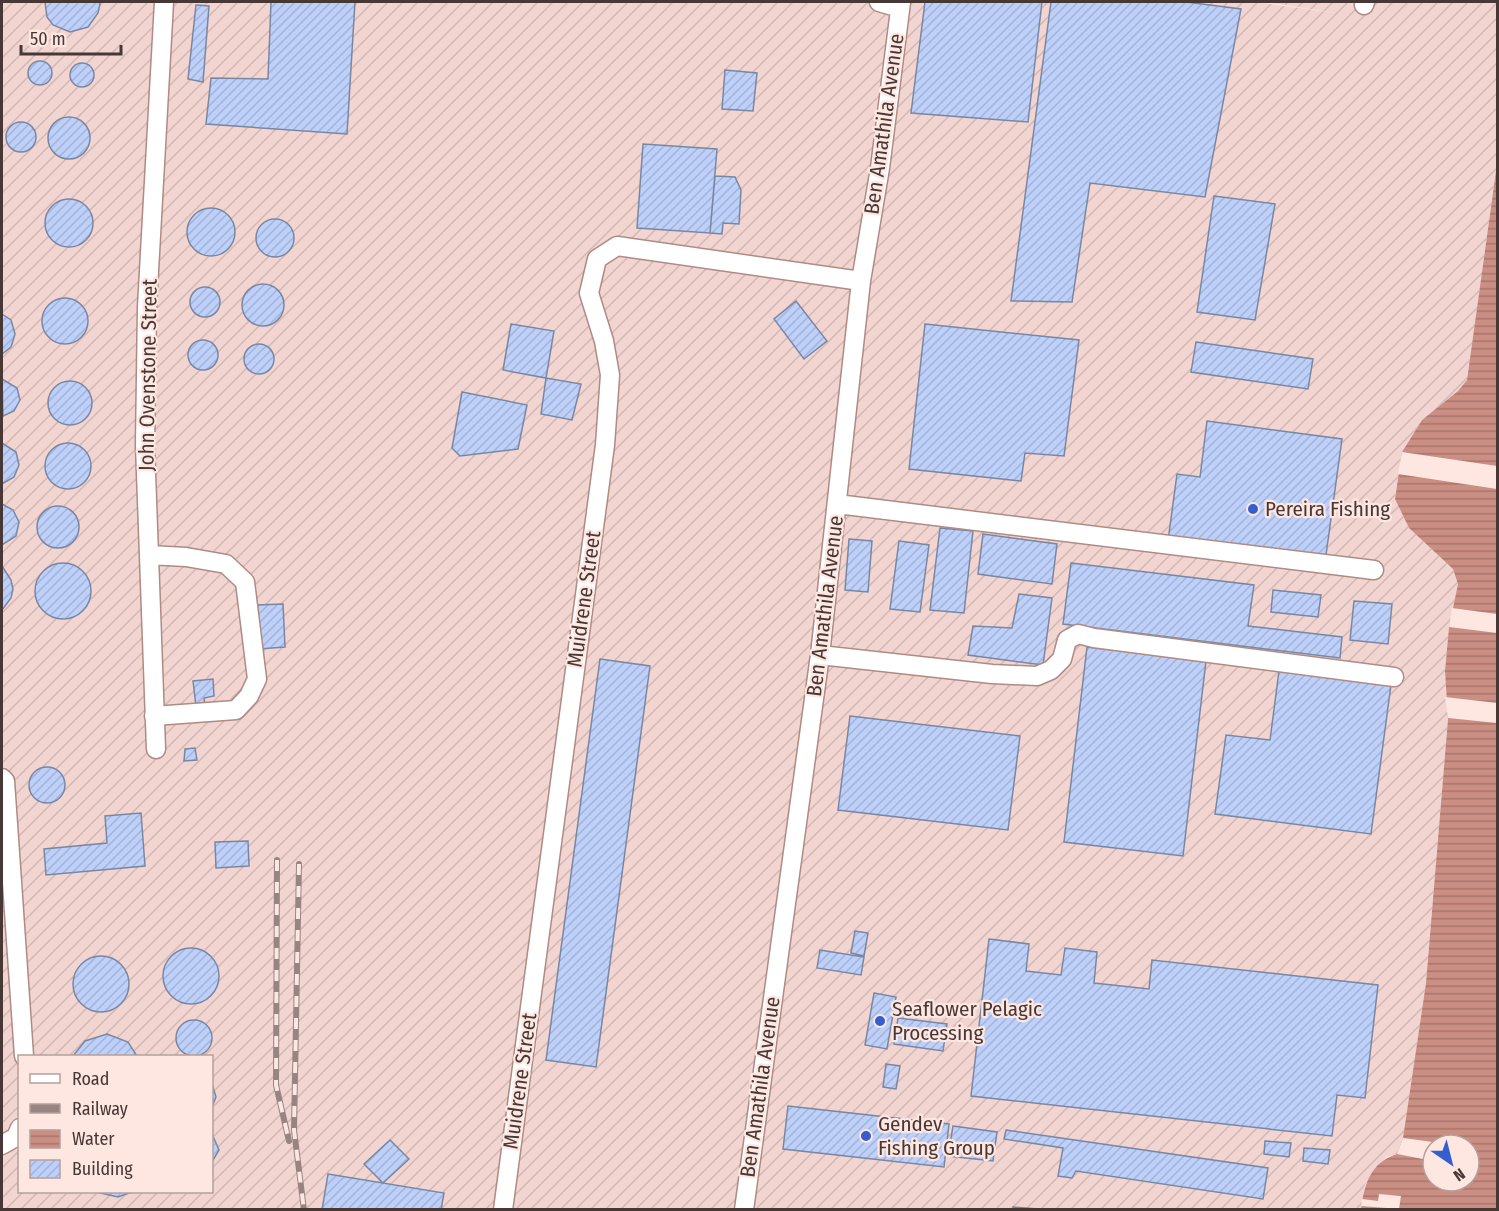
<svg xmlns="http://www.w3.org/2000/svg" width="1499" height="1211" viewBox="0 0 1499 1211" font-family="'Fira Sans Condensed',sans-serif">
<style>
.industrial{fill:url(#industrial-furrows);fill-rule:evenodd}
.water{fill:url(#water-rules);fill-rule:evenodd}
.pier{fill:#fee6e1}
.building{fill:url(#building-hatch);stroke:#7a87a3;stroke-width:1.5}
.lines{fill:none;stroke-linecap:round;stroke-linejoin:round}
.minor-casing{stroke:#af8b84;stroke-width:21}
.minor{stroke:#fff;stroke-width:18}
.rail-casing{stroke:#988581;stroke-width:6}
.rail{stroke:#fee6e1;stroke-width:4;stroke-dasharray:11;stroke-linecap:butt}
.poi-dot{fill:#375ecf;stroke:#fee6e1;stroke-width:2}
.labels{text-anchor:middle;stroke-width:4.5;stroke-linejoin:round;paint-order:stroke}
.street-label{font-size:21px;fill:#473835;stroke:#fee6e1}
.poi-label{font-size:21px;fill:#473835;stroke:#fee6e1;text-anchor:start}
</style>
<defs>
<pattern id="industrial-furrows" width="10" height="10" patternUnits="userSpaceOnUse" patternTransform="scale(1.5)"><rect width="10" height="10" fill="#f2d5d1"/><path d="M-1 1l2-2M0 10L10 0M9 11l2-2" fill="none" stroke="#d1b8b4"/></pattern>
<pattern id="water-rules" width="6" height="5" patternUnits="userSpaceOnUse" patternTransform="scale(1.5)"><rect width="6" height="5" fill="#cb8e83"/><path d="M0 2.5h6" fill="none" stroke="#a7756c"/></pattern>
<pattern id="building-hatch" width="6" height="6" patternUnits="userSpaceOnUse" patternTransform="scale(1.5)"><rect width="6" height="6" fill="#bdd0fa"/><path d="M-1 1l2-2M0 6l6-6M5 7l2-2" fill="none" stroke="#a4b3d7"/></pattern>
</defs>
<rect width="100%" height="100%" fill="#fee6e1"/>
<path class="industrial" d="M2 2H1256L1343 14 1265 2H1497V164L1467 380 1458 391 1422 420 1402 452 1395 499 1409 528 1453 569 1458 584 1449 627 1445 671 1448 718 1426 983 1403 1138 1397 1154 1386 1157 1365 1185 1361 1209 2 1210ZM20 1056H212V1192H20Z"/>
<path class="water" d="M1497 164V1209L1361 1210C1364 1184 1371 1162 1397 1154L1403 1138 1426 983 1448 719 1445 671 1449 627 1458 584 1453 569 1409 528 1395 499 1402 452 1422 420 1458 391 1467 380ZM1433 1145H1469V1181H1433Z"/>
<path class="pier" d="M1402 452 1497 466V489L1398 474Z
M1452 608 1497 614V633L1449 627Z
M1445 697 1497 703V723L1448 718Z
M1403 1138 1455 1145H1433V1161L1397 1154Z
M1379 1194 1401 1196 1399 1209 1361 1206 1362 1199 1378 1201Z"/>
<path class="building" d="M45 2H99L100 4 98 13 88 27 70 32 53 25 47 17Z
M271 2H355L347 134 206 124 211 78 268 79Z
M925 2H1042L1028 122 911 113Z
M1051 2H1186L1241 9 1205 197 1090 183 1072 302 1011 301Z
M196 5 209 6 203 82 188 79Z
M28 73a12 12 0 1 1 24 0a12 12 0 1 1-24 0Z
M70 75a12 12 0 1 1 24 0a12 12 0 1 1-24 0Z
M725 70 757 73 753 111 722 109Z
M48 138a21 21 0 1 1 42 0a21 21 0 1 1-42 0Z
M6 137a15 15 0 1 1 30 0a15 15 0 1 1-30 0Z
M643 144 717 149 710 233 637 228Z
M715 176 735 177 741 190 739 224 723 223 722 234 710 233Z
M1214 196 1275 204 1255 320 1197 312Z
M45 223a24 24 0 1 1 48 0a24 24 0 1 1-48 0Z
M187 232a24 24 0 1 1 48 0a24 24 0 1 1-48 0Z
M256 238a19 19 0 1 1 38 0a19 19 0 1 1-38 0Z
M242 305a21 21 0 1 1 42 0a21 21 0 1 1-42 0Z
M190 302a15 15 0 1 1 30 0a15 15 0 1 1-30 0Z
M42 321a23 23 0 1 1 46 0a23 23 0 1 1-46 0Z
M796 301 827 341 804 359 774 319Z
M2 314 11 320 15 334 11 347 2 354Z
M511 324 554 331 546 378 503 370Z
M925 324 1079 340 1064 456 1025 453 1021 481 909 469Z
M188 355a15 15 0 1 1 30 0a15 15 0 1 1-30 0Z
M1196 342 1313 359 1308 389 1191 372Z
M244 359a15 15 0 1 1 30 0a15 15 0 1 1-30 0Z
M546 378 581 384 572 420 541 414Z
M2 379 17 388 20 400 14 411 3 416Z
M48 403a22 22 0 1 1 44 0a22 22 0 1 1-44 0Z
M462 392 527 405 518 449 460 456 452 448Z
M1207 421 1342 439 1325 562 1168 541 1177 474 1200 477Z
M45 466a23 23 0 1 1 46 0a23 23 0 1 1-46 0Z
M2 443 16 452 19 465 14 477 2 484Z
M2 504 13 510 19 522 16 536 2 545Z
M37 527a21 21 0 1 1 42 0a21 21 0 1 1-42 0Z
M940 528 973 531 964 613 930 610Z
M983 534 1057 544 1052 584 978 574Z
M849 539 872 541 868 592 845 590Z
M899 541 929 545 920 612 890 609Z
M1071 563 1254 585 1248 626 1342 637 1340 658 1063 624Z
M35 591a28 28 0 1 1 56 0a28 28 0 1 1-56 0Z
M2 566 11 580 13 589 11 598 2 610Z
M1273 590 1321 595 1318 617 1271 612Z
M1019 594 1052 598 1043 665 968 655 973 626 1012 628Z
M1354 601 1392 604 1388 644 1350 640Z
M283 604 285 647 259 649 257 605Z
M1087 647 1206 661 1183 856 1064 842Z
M600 659 650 666 596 1067 546 1060Z
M1279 671 1391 685 1371 834 1215 814 1226 735 1270 740Z
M213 679 214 696 204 698 205 705 196 706 193 681Z
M850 716 1020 736 1008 830 838 810Z
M195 748 197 760 184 761 185 749Z
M29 785a18 18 0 1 1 36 0a18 18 0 1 1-36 0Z
M141 813 145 866 46 875 44 849 107 843 105 816Z
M248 841 249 866 216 868 215 842Z
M855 931 868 933 864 956 851 953Z
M989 939 1029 944 1026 971 1061 975 1065 948 1097 952 1094 983 1149 989 1152 960 1378 985 1365 1098 1337 1095 1332 1136 971 1096Z
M163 976a28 28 0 1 1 56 0a28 28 0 1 1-56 0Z
M820 950 864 957 861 975 817 968Z
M73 984a28 28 0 1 1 56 0a28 28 0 1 1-56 0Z
M874 993 896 997 887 1049 865 1045Z
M898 1018 947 1024 943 1051 894 1044Z
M176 1038a18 18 0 1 1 36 0a18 18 0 1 1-36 0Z
M107 1034 128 1042 137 1056H73L85 1041Z
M886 1064 900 1066 896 1089 883 1087Z
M212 1084 216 1097 212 1107Z
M788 1106 949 1124 944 1167 783 1149Z
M953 1126 997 1132 993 1161 948 1156Z
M1006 1130 1268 1168 1263 1199 1076 1171 1072 1178 1058 1176 1063 1148 1004 1139Z
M212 1134 219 1150 212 1162V1133Z
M390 1140 409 1159 383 1183 364 1164Z
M1265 1141 1291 1143 1289 1157 1264 1154Z
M1304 1148 1330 1150 1328 1164 1303 1161Z
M328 1174 444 1193 441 1210H322Z
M96 1192H95H132L118 1197Z
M1013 1207 1051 1210H1013Z"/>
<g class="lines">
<g class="minor-casing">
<path id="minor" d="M879 2 900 8
M1364 5 1365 2
M837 504 1374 570
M149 555 186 557 226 564 245 582 257 679 249 696 236 710 154 716
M820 655 992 674 1037 676 1051 670 1062 659 1067 640 1078 634 1094 638 1394 677
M156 749 145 445 147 307 164 2
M2 778 5 781 24 1056
M2 1145 16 1137 20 1128
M503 1210 605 445 610 375 604 341 589 293 597 259 617 246 861 281
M744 1210 820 655 861 281 880 168 901 2"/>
</g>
<use href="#minor" class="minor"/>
<g class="rail-casing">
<path id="rail" d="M277 860 276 1085 289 1141
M299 864 294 1130 304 1210"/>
</g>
<use href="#rail" class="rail"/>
</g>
<g class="poi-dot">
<circle cx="1253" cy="509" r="6"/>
<circle cx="880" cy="1021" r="6"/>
<circle cx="866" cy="1136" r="6"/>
</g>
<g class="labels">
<g class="street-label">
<text transform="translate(884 124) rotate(-82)" y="7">Ben Amathila Avenue</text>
<text transform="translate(148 375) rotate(-89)" y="7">John Ovenstone Street</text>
<text transform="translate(584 599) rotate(-82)" y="7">Muidrene Street</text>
<text transform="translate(825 606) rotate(-83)" y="7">Ben Amathila Avenue</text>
<text transform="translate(520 1081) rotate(-82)" y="7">Muidrene Street</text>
<text transform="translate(760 1087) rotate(-82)" y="7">Ben Amathila Avenue</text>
</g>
<g class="poi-label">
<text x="1265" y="516">Pereira Fishing</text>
<text x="892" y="1016">Seaflower Pelagic<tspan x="892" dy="24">Processing</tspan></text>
<text x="878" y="1131">Gendev<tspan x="878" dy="24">Fishing Group</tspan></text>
</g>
</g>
<rect width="1499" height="1211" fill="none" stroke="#473835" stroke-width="6"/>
<rect x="18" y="1055" width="195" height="138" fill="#fee6e1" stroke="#b5a09c" stroke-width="1.5"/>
<rect x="30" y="1074" width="30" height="9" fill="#ffffff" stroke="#b5a09c" stroke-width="1.5"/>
<text x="72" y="1085" font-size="18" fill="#473835">Road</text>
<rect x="30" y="1104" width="30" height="9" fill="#988581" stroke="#b5a09c" stroke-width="1.5"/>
<text x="72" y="1115" font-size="18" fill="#473835">Railway</text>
<rect x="30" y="1130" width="30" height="18" fill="url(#water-rules)" stroke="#b5a09c" stroke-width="1.5"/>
<text x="72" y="1145" font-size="18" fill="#473835">Water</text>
<rect x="30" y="1160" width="30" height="18" fill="url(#building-hatch)" stroke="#b5a09c" stroke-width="1.5"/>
<text x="72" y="1175" font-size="18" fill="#473835">Building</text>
<g transform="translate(1451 1163) rotate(145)"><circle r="28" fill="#fee6e1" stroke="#b5a09c" stroke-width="1.5"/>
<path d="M0-4.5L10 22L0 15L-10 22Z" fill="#375ecf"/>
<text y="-9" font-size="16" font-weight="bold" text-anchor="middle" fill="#473835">N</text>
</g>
<path d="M21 45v9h100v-9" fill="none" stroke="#473835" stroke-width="3"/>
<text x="30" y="45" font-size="18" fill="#473835" stroke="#fee6e1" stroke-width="4.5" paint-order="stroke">50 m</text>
</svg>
